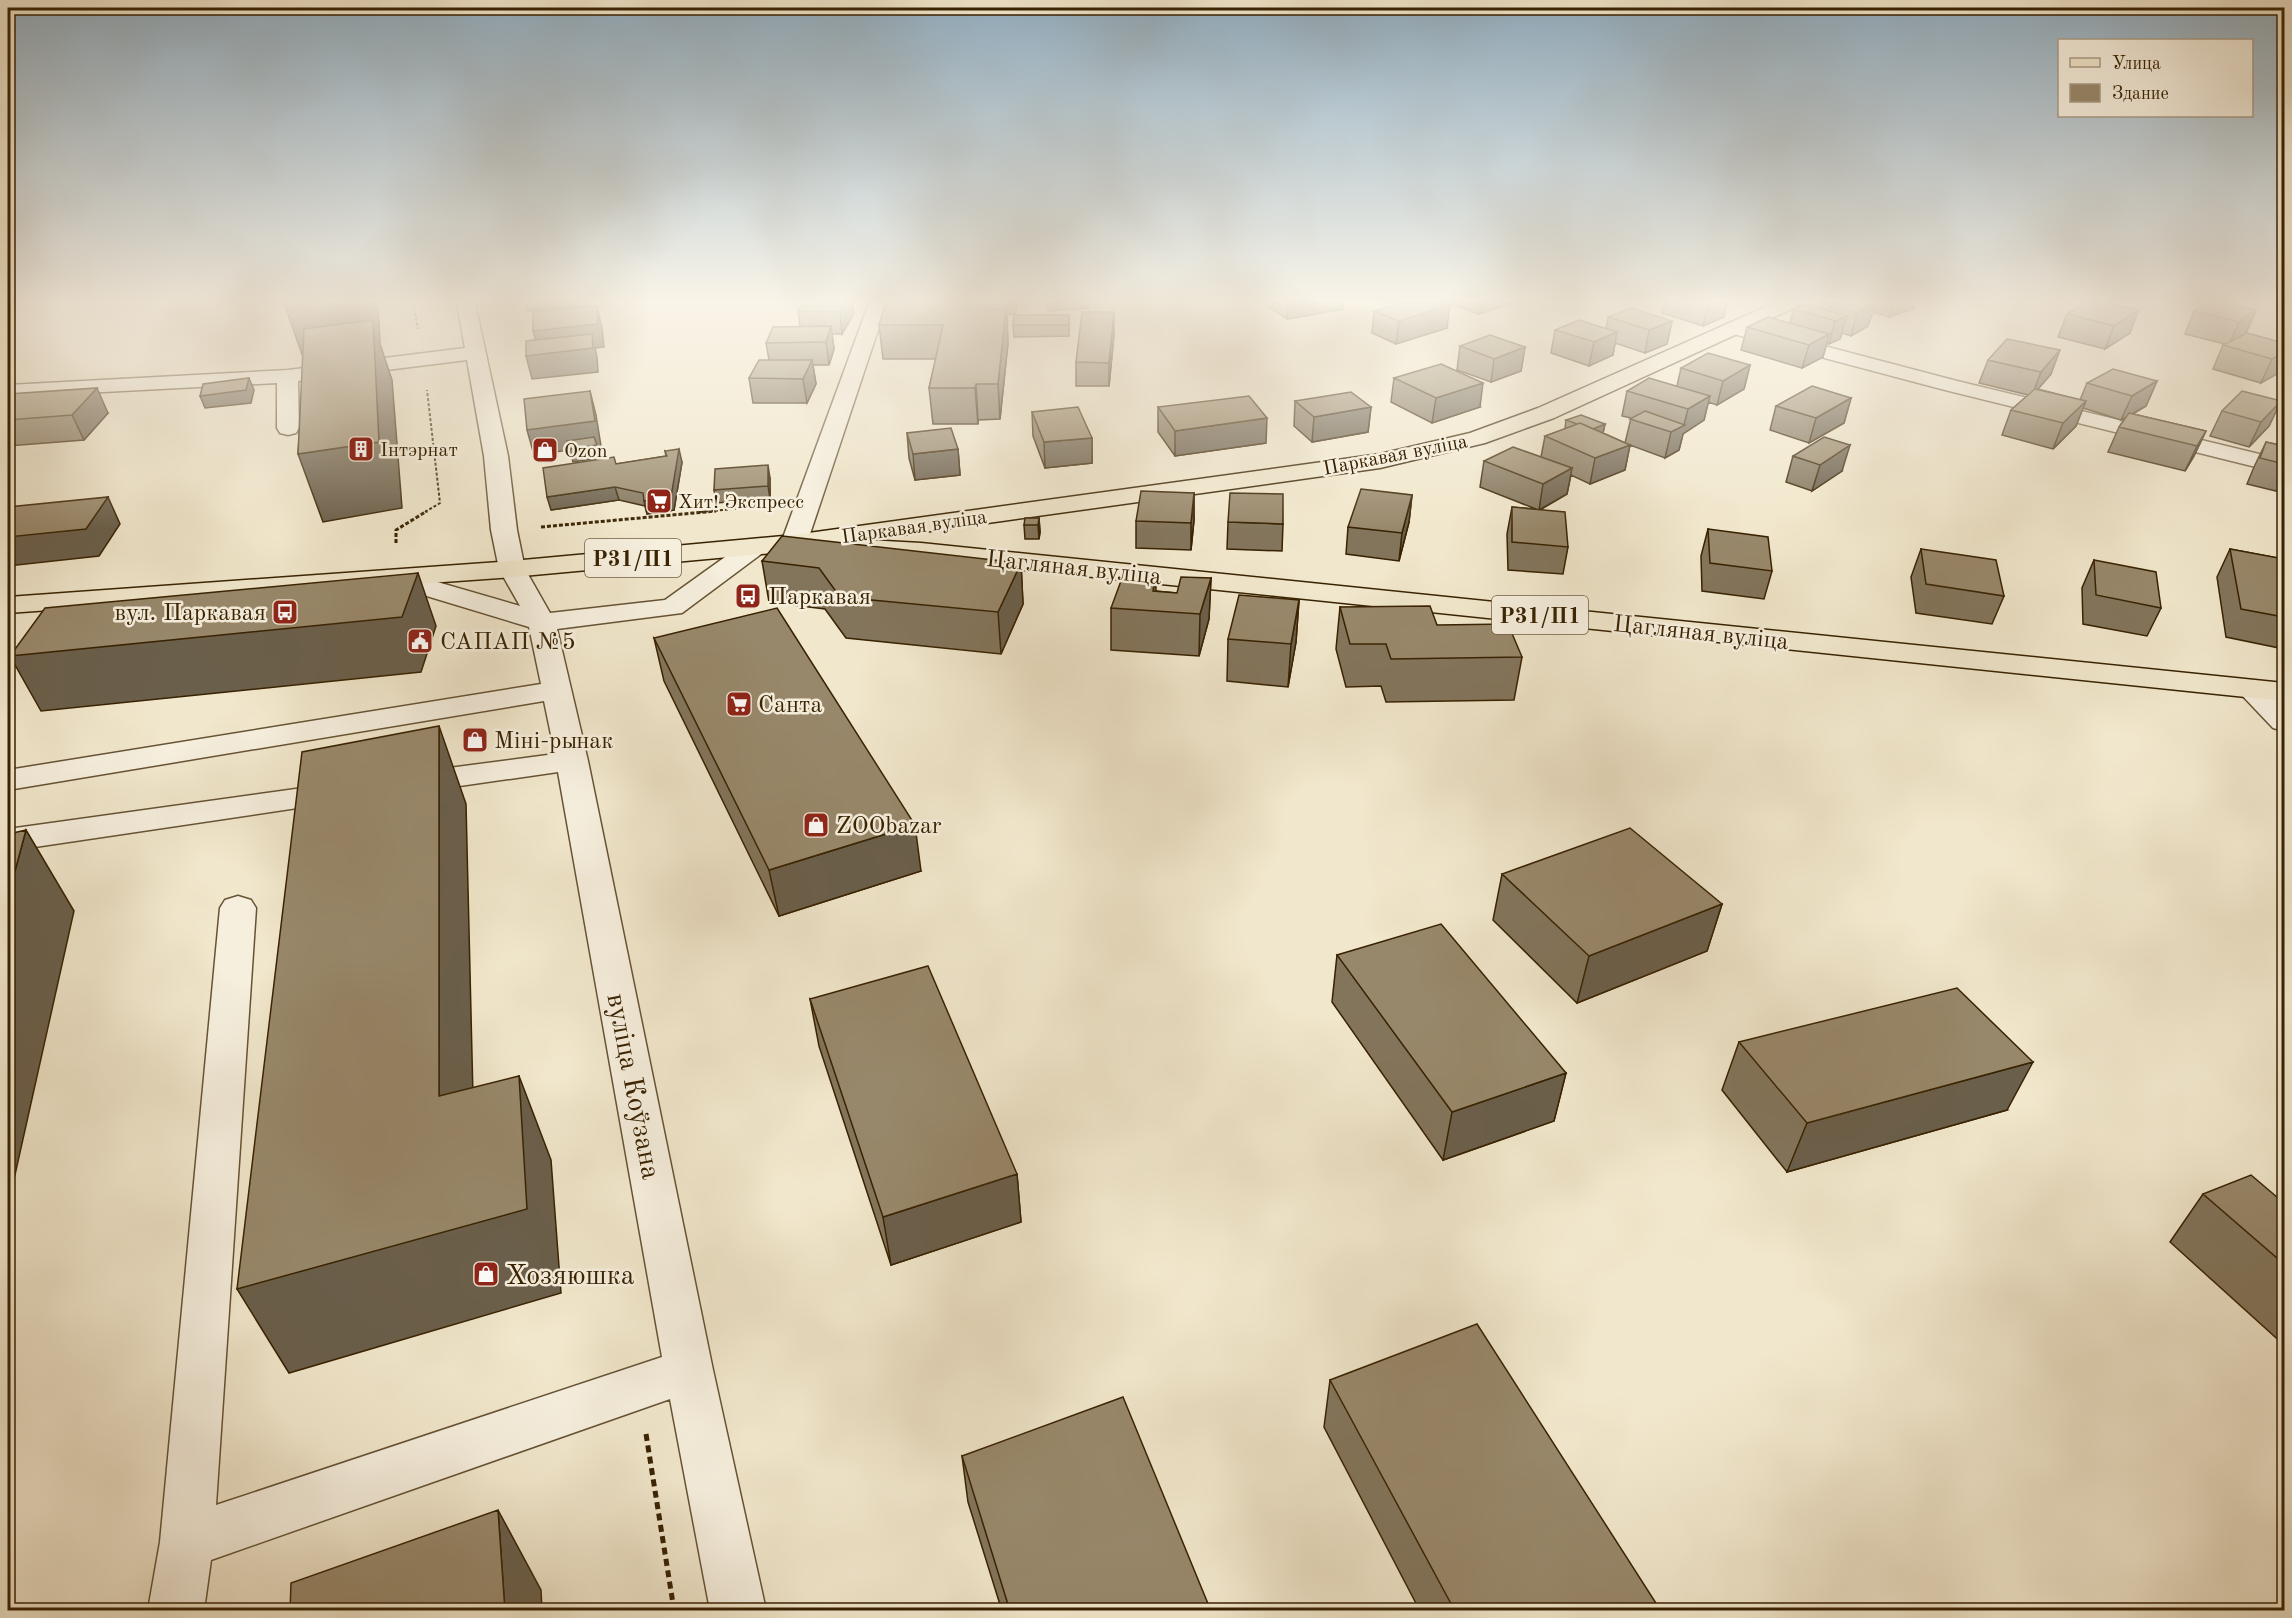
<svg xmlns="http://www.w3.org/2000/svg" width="2292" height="1618" viewBox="0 0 2292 1618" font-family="'Old Standard TT',serif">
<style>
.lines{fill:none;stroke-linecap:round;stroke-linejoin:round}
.minor-casing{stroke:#665334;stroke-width:3}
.major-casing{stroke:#382201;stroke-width:3}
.path-far2{stroke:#382201;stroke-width:2;stroke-dasharray:3 2;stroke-linecap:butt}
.path-far1{stroke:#382201;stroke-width:3;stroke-dasharray:4 2;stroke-linecap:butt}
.path{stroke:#382201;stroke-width:5;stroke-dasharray:7 4.5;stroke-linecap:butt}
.minor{fill:#f6efde;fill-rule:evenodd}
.major{fill:#f1e7cc;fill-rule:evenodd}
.wall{fill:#83755c;stroke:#382201;stroke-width:1.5}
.shaded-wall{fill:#6a5f4b;stroke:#382201;stroke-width:1.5}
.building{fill:#98886b;stroke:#382201;stroke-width:1.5}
.labels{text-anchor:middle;stroke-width:5;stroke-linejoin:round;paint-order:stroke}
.far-poi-label{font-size:20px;fill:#382201;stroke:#f6efde;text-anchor:start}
.far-street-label{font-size:20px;fill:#382201;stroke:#f6efde}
.shield{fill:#f6efde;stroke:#716043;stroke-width:1.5}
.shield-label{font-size:22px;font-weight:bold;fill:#382201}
.street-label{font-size:24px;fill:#382201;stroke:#f6efde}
.poi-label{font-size:24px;fill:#382201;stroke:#f6efde;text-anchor:start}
.near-street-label{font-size:28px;fill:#382201;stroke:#f6efde}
.near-poi-label{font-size:28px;fill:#382201;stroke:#f6efde;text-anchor:start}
</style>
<rect width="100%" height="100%" fill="#f1e7cc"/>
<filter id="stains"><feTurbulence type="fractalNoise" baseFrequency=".00333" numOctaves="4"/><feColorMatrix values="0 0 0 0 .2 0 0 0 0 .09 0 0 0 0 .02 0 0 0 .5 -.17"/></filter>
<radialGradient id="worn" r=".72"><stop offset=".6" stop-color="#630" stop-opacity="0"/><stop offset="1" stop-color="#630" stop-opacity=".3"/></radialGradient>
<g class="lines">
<g class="minor-casing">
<path id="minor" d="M457 303H475L508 456 517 530 525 569 550 613 665 600 746 542 755 539 764 542 768 547 764 552 682 613 557 629 588 761 713 1370 766 1610H710L670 1399 211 1560 204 1610H148L160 1542 220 908 225 900 238 896 251 900 256 908 216 1505 662 1357 558 772 411 793 400 790 395 783 400 776 411 773 555 754 544 701 8 790V770L541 684 529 627 387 584 383 578 387 572 396 570 520 606 499 569 491 530 484 456 467 360 298 381 299 428 296 433 288 435 280 433 277 428V383L8 397V385L288 370 465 348Z
M869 303H887L807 543 803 548 794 551 785 548 781 543Z
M1385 303H1404L1402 307H1387Z
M1733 322 1957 381 2284 460V474L1945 390 1726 332 1723 328 1726 324Z
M2251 680 2261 683 2284 705V731L2273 728 2236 689 2241 683Z
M339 783 351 786 355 793 351 800 8 851V829Z"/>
</g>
<g class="major-casing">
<path id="major" d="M1774 303H1798L1796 307 1554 418 1485 443 1380 468 867 540 921 543 2284 683V701L921 559 856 553 852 548 856 543 862 541 794 551 512 577 8 613V597L512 561 794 535 1380 454 1470 433 1538 408Z"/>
</g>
<path class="path-far2" d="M413 303 418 329
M425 512 440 503 427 390
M700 512 767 506"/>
<path class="path-far1" d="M541 527 716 511
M396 543V530L427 511"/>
<path class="path" d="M646 1434 674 1610"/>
<use href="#minor" class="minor"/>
<use href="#major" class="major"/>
</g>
<path class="wall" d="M803 303 854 313 842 334H832L834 349 829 365H813L816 384 807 403H753L749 378 769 360 766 343 800 326 798 311Z
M886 303H1016V314H1007L1008 343 1000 419 978 420V424H933L929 388 936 359H883L879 325Z
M1046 303H1089V308L1048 311Z
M1269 303H1343V309L1287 319 1269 307Z
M1451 303H1512L1479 314 1451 304Z
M1664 303H1727L1724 317 1703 326 1662 313Z
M1815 303H1915L1913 309 1889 317 1873 312 1868 326 1851 336 1842 333 1840 339 1829 344 1827 343 1823 357 1802 368 1741 350 1747 327 1790 323 1794 309 1814 306Z
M2086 303 2130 333 2105 349 2058 337 2067 314Z
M2273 303H2284V305Z
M2256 310 2246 333 2241 336 2284 343 2261 383 2213 369 2223 345 2225 344 2185 334 2194 311Z
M1374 311 1447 328 1396 344 1372 333Z
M1069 315V336L1014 337 1013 325Z
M1608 317 1672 321 1667 344 1645 353 1615 343 1613 355 1589 366 1551 353 1555 330 1606 329Z
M1114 335 1109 386H1076V362Z
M1460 346 1525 347 1521 371 1491 382 1457 370Z
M1988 360 2051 374 2038 389 2080 400 2087 383 2157 381 2146 406 2133 414 2206 431 2194 456 2185 471 2108 452 2119 427 2125 418 2121 420 2083 408 2076 426 2053 449 2002 435 2011 410 2028 395 1979 383Z
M1750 365 1744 389 1717 405 1708 402 1704 420 1683 434 1679 450 1665 458 1630 445 1625 470 1590 484 1571 475 1567 494 1540 510 1568 547 1563 574 1508 570 1507 534 1512 507 1536 509 1480 487 1484 461 1541 457 1545 436 1565 429 1566 420 1605 424 1603 433 1625 443 1631 418 1622 416 1627 391 1677 386 1681 368Z
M1394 378 1480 407 1432 423 1391 402Z
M8 394 108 413 84 440 8 446Z
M1851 398 1844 423 1809 443 1770 430 1776 406Z
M1295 401 1371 407 1368 432 1312 442 1294 426Z
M2281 401 2269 426 2249 447 2210 436 2222 411Z
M1158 407 1266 443 1175 456 1158 432Z
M1032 412 1092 438V463L1045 468 1033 436Z
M907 433 958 449 960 475 915 480 909 458Z
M2266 442 2284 446V493L2247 484 2254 467Z
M665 451 682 462 674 510 647 514 645 506 619 500 551 510 616 464 666 456Z
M1793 456 1842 471 1812 491 1786 482Z
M770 478V499L716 503 714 490Z
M1194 493V520L1191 550 1136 548V521Z
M1412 495 1409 522 1399 561 1346 554 1348 527Z
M1039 518 1040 532 1039 539H1025L1024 525Z
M1228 522 1283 524 1282 551 1227 549Z
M1708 529 1772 571 1764 599 1702 591 1701 556Z
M1921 549 2004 596 1992 624 1916 613 1911 577Z
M2230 549 2284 559V649L2226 637 2217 577Z
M2094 560 2161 608 2147 636 2083 624 2082 588Z
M762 561 1021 563 1023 604 1001 654 846 638 825 609 769 602Z
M1211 578 1209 619 1199 656 1111 650V608L1156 591 1177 593Z
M1299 600 1296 642 1288 687 1227 681 1228 639Z
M1340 607 1437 625 1522 657 1514 700 1386 702 1381 686 1346 687 1336 649Z
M654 638 921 871 779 916 664 681Z
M1502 874 1722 904 1707 951 1577 1003 1493 920Z
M1337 955 1566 1073 1554 1121 1443 1160 1332 1002Z
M810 999 1017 1174 1021 1222 891 1265 819 1046Z
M1739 1042 2007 1110 1787 1172 1722 1090Z
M2203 1194 2284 1203V1345L2170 1242Z
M1330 1380 1661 1611H1420L1324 1427Z
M962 1456 1211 1611H1002L968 1502Z"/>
<path class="shaded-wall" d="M284 303H378L380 344 392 380 402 508 323 522 298 454 304 360Z
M526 303H589L588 306 528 311Z
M844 303H852L854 313 842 334 840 312Z
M1288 303H1343V309L1287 319Z
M1481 303H1512L1479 314Z
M1711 303H1727L1724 317 1703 326 1708 304Z
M1893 303H1915L1913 309 1889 317Z
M1875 304 1868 326 1851 336 1857 313Z
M1450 305 1447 328 1396 344 1399 321Z
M597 306 602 328 604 347 595 348 597 357 598 372 532 379 526 356 539 354 533 331Z
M1006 309 1008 343 1000 419 998 384Z
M2139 310 2130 333 2105 349 2114 326Z
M2256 310 2246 333 2229 345 2239 322Z
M1114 312V335L1109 386V363Z
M1847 316 1840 339 1829 344 1835 321Z
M1672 321 1667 344 1645 353 1649 330Z
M831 326 834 349 829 365 826 342Z
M1617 332 1613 355 1589 366 1594 342Z
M1829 334 1823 357 1802 368 1809 345Z
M1525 347 1521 371 1491 382 1494 359Z
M2060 350 2051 374 2032 396 2041 372Z
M2284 352V370L2261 383 2272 359Z
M812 360 816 384 807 403 803 379Z
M1750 365 1744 389 1717 405 1723 381Z
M249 378 254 390 251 403 205 408 200 396Z
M2157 381 2146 406 2121 420 2132 396Z
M1483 383 1480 407 1432 423 1436 398Z
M976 384 978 420V424L975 388Z
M97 388 108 413 84 440 72 415Z
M590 391 596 415 601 446 597 447 600 458 573 462 567 441 570 450 534 455 527 430Z
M1710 396 1704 420 1683 434 1679 450 1665 458 1671 432 1684 425 1688 409Z
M1851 398 1844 423 1809 443 1816 418Z
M2086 401 2076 426 2053 449 2063 423Z
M2281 401 2269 426 2249 447 2261 422Z
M1371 407 1368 432 1312 442 1314 417Z
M1267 418 1266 443 1175 456V431Z
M1605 424 1602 437 1590 429Z
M2206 431 2194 456 2185 471 2197 446Z
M1092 438V463L1045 468 1044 442Z
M1630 445 1625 470 1590 484 1595 458Z
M1850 445 1842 471 1812 491 1820 465Z
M679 449 682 462 674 510 647 514 644 501Z
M958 449 960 475 915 480 913 454Z
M768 465 770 478V499L768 486Z
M1572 468 1567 494 1539 510 1543 484Z
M615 487 619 500 551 510 547 497Z
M1194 493V520L1191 550V523Z
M1412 495 1409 522 1399 561 1402 533Z
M108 497 120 524 99 556 8 566V537Z
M1039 518 1040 532 1039 539 1038 525Z
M1021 563 1023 604 1001 654 998 612Z
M1156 572V611L1153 591Z
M418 573 436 626 421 672 41 711 10 656Z
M1211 578 1209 619 1199 656 1200 614Z
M1299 600 1296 642 1288 687 1291 644Z
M439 726 466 804 475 1181 439 1096Z
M915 825 921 871 779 916 769 870Z
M26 830 74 911 8 1206V897Z
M1722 904 1707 951 1577 1003 1589 956Z
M2033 1062 2007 1110 1787 1172 1807 1123Z
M1566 1073 1554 1121 1443 1160 1452 1112Z
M519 1076 551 1160 561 1293 289 1373 237 1289Z
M1017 1174 1021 1222 891 1265 883 1217Z
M498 1510 541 1590 542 1611H505Z"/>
<path class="building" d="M803 303H844L840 312 798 311Z
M886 303H986L985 310 1006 309 998 384H976L975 388H929L943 325H879Z
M1402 303H1443L1450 305 1399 321 1374 311Z
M1819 303H1871L1875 304 1857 313Z
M2086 303H2109L2139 310 2114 326 2067 314Z
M2207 303H2224L2256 310 2239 322 2194 311Z
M1806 304 1847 316 1835 321 1794 309Z
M597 306 598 324 533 331V312Z
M1631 308 1672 321 1649 330 1608 317Z
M1082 312H1114L1109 363 1076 362Z
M1014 315H1069V325H1013Z
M1768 317 1829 334 1809 345 1747 327Z
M373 320 379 442 298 454 304 329Z
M1579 320 1617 332 1594 342 1555 330Z
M831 326 826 342 766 343 773 327Z
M2247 333 2284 343V352L2272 359 2223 345Z
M592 334 593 348 526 356V341Z
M1490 335 1525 347 1494 359 1460 346Z
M2007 339 2060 350 2041 372 1988 360Z
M1708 353 1750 365 1723 381 1681 368Z
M759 360H812L803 379 749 378Z
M1441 364 1483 383 1436 398 1394 378Z
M2113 369 2157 381 2132 396 2087 383Z
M249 378 246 390 200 396 203 384Z
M1649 378 1710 396 1688 409 1627 391Z
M1812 386 1851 398 1816 418 1776 406Z
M97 388 72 415 8 420V394Z
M2035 389 2086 401 2063 423 2011 410Z
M590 391 595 421 527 430 524 399Z
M2242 391 2281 401 2261 422 2222 411Z
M1351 392 1371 407 1314 417 1295 401Z
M1249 396 1267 418 1175 431 1158 407Z
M1078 407 1092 438 1044 442 1032 412Z
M1645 411 1685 425 1671 432 1630 419Z
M2129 413 2206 431 2197 446 2119 427Z
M1581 415 1605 424 1593 429 1580 423 1577 424 1566 420Z
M1580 423 1630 445 1595 458 1545 436Z
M951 428 958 449 913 454 907 433Z
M594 437 597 445 570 449 567 441Z
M1824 437 1850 445 1820 465 1793 456Z
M2266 442 2284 446V464L2260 458Z
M1513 447 1572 468 1543 484 1484 461Z
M679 449 671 497 644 501 643 493 615 487 547 497 543 468 614 457 616 464 667 456 665 451Z
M768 465V486L714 490 715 469Z
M1361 489 1412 495 1402 533 1348 527Z
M1141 491 1194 493 1191 523 1136 521Z
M1230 493 1283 494V524L1228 522Z
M108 497 86 529 8 537V507Z
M1512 507 1565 512 1568 547 1512 542Z
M1025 518H1039L1038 525H1024Z
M1708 529 1768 537 1772 571 1710 563Z
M782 536 1021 563 998 612 840 597 819 568 762 561Z
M1921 549 1996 560 2004 596 1926 584Z
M2230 549 2284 559V617L2241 609Z
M2094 560 2156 572 2161 608 2096 595Z
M1125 570 1156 572 1153 591 1177 593 1181 577 1211 578 1200 614 1111 608Z
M418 573 402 617 10 656 45 608Z
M1239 595 1299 600 1291 644 1228 639Z
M1430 606 1437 625 1508 624 1522 657 1391 659 1386 644H1350L1340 607Z
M777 608 915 825 769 870 654 638Z
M439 726V1096L519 1076 527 1209 237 1289 302 752Z
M1630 828 1722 904 1589 956 1502 874Z
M26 830 8 897V834Z
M1441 924 1566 1073 1452 1112 1337 955Z
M928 966 1017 1174 883 1217 810 999Z
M1957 988 2033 1062 1807 1123 1739 1042Z
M2251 1175 2284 1203V1264L2203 1194Z
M1477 1324 1661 1611H1455L1330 1380Z
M1123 1397 1211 1611H1010L962 1456Z
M498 1510 505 1611H290L291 1583Z"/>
<linearGradient id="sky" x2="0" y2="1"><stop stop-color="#92aec1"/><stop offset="0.57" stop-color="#f9f4e8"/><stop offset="1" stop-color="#f9f4e8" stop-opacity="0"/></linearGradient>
<rect width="2292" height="529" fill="url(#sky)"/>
<defs>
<g id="building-square" transform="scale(1.35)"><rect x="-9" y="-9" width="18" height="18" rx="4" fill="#8f2418" stroke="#f6efde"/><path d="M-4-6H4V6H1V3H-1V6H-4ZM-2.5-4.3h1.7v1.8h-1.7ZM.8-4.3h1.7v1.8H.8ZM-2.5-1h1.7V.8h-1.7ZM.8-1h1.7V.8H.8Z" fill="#fff"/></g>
<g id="shop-square" transform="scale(1.35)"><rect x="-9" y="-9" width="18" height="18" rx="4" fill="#8f2418" stroke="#f6efde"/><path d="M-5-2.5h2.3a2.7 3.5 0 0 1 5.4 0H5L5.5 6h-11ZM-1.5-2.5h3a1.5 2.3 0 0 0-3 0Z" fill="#fff"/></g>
<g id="supermarket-square" transform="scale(1.35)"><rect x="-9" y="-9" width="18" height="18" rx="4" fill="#8f2418" stroke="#f6efde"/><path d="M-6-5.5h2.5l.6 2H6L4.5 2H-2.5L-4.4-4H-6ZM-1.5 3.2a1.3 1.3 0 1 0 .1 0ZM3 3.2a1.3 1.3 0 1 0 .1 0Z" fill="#fff"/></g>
<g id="bus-square" transform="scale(1.35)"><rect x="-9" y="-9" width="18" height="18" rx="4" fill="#8f2418" stroke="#f6efde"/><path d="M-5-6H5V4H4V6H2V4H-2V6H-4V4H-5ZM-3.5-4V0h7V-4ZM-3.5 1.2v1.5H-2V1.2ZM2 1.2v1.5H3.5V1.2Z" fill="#fff"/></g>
<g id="civic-square" transform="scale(1.35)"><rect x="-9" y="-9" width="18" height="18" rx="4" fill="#8f2418" stroke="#f6efde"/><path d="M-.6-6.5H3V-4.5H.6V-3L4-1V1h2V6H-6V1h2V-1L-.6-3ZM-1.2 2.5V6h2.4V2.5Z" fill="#fff"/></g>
</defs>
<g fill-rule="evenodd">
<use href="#building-square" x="361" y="449"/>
<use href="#shop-square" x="545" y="450"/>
<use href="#supermarket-square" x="659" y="501"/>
<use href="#bus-square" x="748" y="596"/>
<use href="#bus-square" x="285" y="612"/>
<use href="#civic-square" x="420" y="641"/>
<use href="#supermarket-square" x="739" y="704"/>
<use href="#shop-square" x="475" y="740"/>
<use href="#shop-square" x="816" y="825"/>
<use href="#shop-square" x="486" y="1274"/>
</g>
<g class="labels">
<g class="far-poi-label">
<text x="380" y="456">Інтэрнат</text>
<text x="564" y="457">Ozon</text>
<text x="678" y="508">Хит! Экспресс</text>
</g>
<g class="far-street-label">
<text transform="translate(1395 454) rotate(-11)" y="7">Паркавая вуліца</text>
<text transform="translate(914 526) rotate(-8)" y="7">Паркавая вуліца</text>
</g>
<g class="shield">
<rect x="585" y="539" width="96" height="38" rx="4.5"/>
<rect x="1492" y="596" width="96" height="38" rx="4.5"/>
</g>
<g class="shield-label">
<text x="633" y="566">Р31/П1</text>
<text x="1540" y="623">Р31/П1</text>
</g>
<g class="street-label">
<text transform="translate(1074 567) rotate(6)" y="8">Цагляная вуліца</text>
<text transform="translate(1701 632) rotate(6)" y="8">Цагляная вуліца</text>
</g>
<g class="poi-label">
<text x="768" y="604">Паркавая</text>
<text x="266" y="620" text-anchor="end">вул. Паркавая</text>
<text x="440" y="649">САПАП №5</text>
<text x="758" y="712">Санта</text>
<text x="494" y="748">Міні-рынак</text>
<text x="836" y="833">ZOObazar</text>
</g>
<g class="near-street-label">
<text transform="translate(635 1086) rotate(79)" y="10">вуліца Коўзана</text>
</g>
<g class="near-poi-label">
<text x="506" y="1284">Хозяюшка</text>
</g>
</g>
<rect width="2292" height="1618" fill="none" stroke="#f1e7cc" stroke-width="30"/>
<rect x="9" y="9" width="2274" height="1600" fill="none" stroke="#382201" stroke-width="3"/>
<rect x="15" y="15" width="2262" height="1588" fill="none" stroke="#382201" stroke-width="1.5"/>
<rect x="2058" y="39" width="195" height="78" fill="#f6efde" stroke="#aa9d86" stroke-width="1.5"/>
<rect x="2070" y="58" width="30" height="9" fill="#f1e7cc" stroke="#aa9d86" stroke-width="1.5"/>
<text x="2112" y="69" font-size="18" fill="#382201">Улица</text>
<rect x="2070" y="84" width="30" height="18" fill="#98886b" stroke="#aa9d86" stroke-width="1.5"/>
<text x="2112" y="99" font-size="18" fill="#382201">Здание</text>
<rect width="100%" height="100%" filter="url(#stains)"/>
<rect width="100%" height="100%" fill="url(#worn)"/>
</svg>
